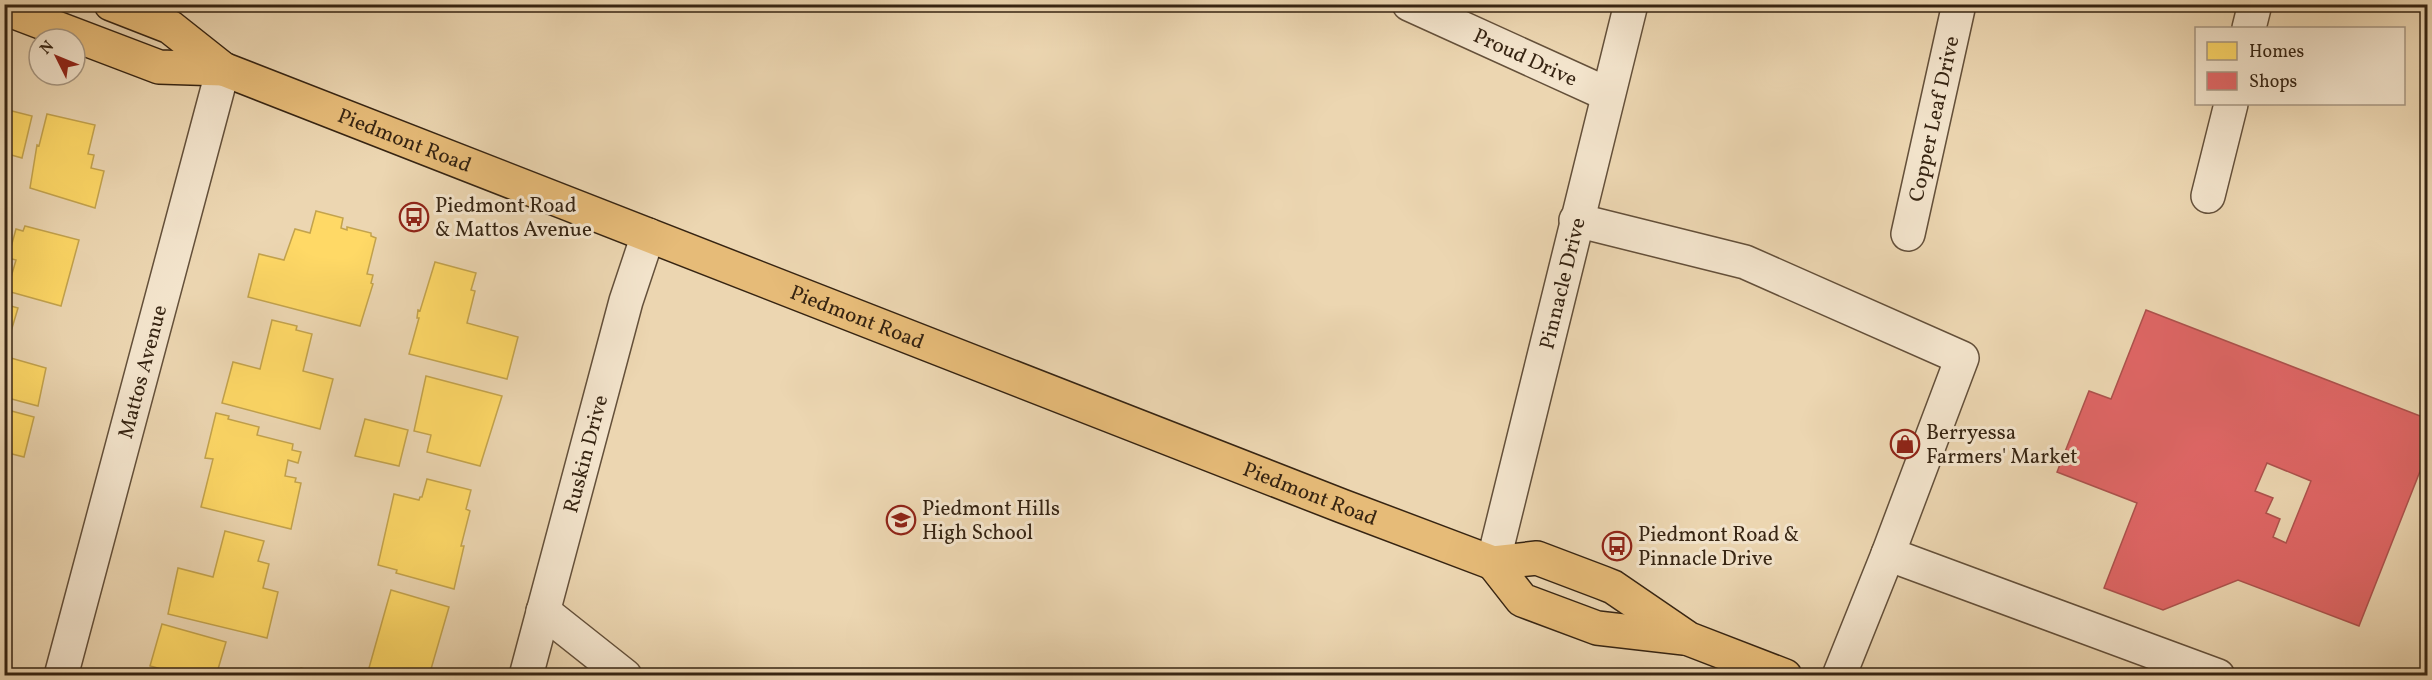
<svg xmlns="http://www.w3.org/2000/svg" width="2432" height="680" viewBox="0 0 2432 680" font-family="Vollkorn,serif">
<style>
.homes{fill:#ffd966;stroke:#c3a34d;stroke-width:1.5}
.shops{fill:#e06666;stroke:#ad524d;stroke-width:1.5;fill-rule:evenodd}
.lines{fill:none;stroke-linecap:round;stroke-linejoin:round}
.minor-casing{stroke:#64503a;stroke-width:36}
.major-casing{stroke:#362412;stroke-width:36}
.minor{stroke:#f3e4cc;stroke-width:33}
.major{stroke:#e6bb78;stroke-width:33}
.labels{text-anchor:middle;stroke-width:6;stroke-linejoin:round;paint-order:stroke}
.street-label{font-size:21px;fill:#362412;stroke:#f3e4cc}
.poi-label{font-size:21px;fill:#362412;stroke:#f3e4cc;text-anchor:start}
</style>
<rect width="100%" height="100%" fill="#ecd6b1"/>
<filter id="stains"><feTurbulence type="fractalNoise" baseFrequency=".00333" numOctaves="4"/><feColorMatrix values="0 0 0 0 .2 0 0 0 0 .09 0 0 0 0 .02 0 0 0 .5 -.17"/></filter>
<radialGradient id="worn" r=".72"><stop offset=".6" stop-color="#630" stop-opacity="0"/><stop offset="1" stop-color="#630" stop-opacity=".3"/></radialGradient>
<path class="homes" d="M4 109 32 116 22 158 4 153Z
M47 114 95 125 88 154 94 155 91 168 104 171 95 208 30 188 37 145 39 146Z
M316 211 343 218 341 228 347 230V227L371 233V236L376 238 367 274 373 275 371 283 373 284 360 326 248 297 259 254 284 260 295 229 310 233Z
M25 226 79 240 61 306 7 291 16 260 8 258 16 229 23 231Z
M435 262 476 273 471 290 475 291 467 323 518 337 507 379 409 354 419 318H417L418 310 420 311Z
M4 304 18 308 4 355Z
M272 320 297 326 296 330 312 334 303 371 333 379 320 429 222 403 233 362 260 369Z
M4 356 46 368 38 406 4 397Z
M426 376 502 396 480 466 427 452 431 435 414 431Z
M4 409 34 417 24 457 4 452Z
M216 413 229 416 228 419 259 427 257 435 293 444 292 450 301 452 298 463 288 460 285 476 296 478 295 482 301 483 291 529 201 507 213 459 205 458Z
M365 419 408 430 399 466 355 456Z
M427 479 471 490 466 509 470 511 461 546H464L454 589 396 573 397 570 378 565 394 494 419 500 420 497H422Z
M225 531 264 541 258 561 269 564 263 588 278 592 267 638 168 614 178 568 213 577Z
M391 590 449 607 429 676 367 675Z
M162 624 226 642 216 676H167L169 671 150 666Z
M301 668 320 673 319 676H298Z"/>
<path class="shops" d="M2146 310 2428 419V451L2359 626 2238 580 2163 610 2104 588 2137 503 2057 472 2089 391 2111 399ZM2267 463 2311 481 2286 543 2273 537 2280 519 2266 513 2273 498 2255 491Z"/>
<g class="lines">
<g class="minor-casing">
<g id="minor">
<path id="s1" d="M1409 4 1607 94"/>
<path d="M2249 28 2255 4"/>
<path d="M2208 196 2231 104"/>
<path d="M1576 220 1745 262 1962 358 1888 554 1839 676"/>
<path id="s2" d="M1908 234 1959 4"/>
<path d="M1888 554 2218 676"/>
<path id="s3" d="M1493 563 1631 4"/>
<path d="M543 611 625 676"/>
<path id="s4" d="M61 676 223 69"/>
<path id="s5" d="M526 676 626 301 648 235"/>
</g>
</g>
<g class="major-casing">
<g id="major">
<path id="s6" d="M111 4 170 27 223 69 1342 506 1493 563 1537 558 1603 583 1613 587 1689 639 1785 676"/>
<path d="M4 8 159 67 223 69"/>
<path d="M1493 563 1522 600 1597 628 1684 638"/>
</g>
</g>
<use href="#minor" class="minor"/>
<use href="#major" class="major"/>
</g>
<defs>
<g id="bus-ring" transform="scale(1.5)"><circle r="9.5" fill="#f3e4cc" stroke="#8f2418" stroke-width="1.5"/><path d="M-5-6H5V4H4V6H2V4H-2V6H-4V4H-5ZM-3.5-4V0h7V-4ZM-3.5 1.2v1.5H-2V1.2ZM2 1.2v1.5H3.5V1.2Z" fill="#8f2418"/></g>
<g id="shop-ring" transform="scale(1.5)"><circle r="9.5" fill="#f3e4cc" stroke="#8f2418" stroke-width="1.5"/><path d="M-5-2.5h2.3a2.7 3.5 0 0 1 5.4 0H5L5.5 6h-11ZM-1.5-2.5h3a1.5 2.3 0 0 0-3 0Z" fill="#8f2418"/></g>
<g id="school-ring" transform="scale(1.5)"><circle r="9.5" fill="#f3e4cc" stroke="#8f2418" stroke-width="1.5"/><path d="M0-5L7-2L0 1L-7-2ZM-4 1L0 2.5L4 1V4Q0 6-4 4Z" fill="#8f2418"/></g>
</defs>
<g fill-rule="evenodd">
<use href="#bus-ring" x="414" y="217"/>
<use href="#shop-ring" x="1905" y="444"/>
<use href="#school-ring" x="901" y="520"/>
<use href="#bus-ring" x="1617" y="546"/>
</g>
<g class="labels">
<g class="street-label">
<text dy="7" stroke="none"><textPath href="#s1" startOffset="128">Proud Drive</textPath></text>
<text dy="7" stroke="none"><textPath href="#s2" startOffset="118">Copper Leaf Drive</textPath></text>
<text dy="7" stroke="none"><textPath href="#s6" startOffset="326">Piedmont Road</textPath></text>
<text dy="7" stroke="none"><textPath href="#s3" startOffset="288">Pinnacle Drive</textPath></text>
<text dy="7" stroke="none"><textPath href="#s6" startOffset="812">Piedmont Road</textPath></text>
<text dy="7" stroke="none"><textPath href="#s4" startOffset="315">Mattos Avenue</textPath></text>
<text dy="7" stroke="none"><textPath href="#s5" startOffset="230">Ruskin Drive</textPath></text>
<text dy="7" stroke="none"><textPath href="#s6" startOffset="1298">Piedmont Road</textPath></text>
</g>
<g class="poi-label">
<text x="435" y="212">Piedmont Road<tspan x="435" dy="24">&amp; Mattos Avenue</tspan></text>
<text x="1926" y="439">Berryessa<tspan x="1926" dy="24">Farmers' Market</tspan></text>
<text x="922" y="515">Piedmont Hills<tspan x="922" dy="24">High School</tspan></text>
<text x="1638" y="541">Piedmont Road &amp;<tspan x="1638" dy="24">Pinnacle Drive</tspan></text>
</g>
</g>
<rect width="2432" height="680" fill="none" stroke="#ecd6b1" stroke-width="24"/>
<rect x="6" y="6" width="2420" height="668" fill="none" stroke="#362412" stroke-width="3"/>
<rect x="12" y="12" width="2408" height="656" fill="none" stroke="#362412" stroke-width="1.5"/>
<rect x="2195" y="27" width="210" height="78" fill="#f3e4cc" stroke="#a79782" stroke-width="1.5"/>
<rect x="2207" y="42" width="30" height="18" fill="#ffd966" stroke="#a79782" stroke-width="1.5"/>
<text x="2249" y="57" font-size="18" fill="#362412">Homes</text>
<rect x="2207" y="72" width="30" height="18" fill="#e06666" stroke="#a79782" stroke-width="1.5"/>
<text x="2249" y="87" font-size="18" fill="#362412">Shops</text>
<g transform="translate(57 57) rotate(313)"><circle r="28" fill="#f3e4cc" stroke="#a79782" stroke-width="1.5"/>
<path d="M0-4.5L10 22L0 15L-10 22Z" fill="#8f2418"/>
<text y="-9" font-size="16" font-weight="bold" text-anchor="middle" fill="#362412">N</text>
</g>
<rect width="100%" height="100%" filter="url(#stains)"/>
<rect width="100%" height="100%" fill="url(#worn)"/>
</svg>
